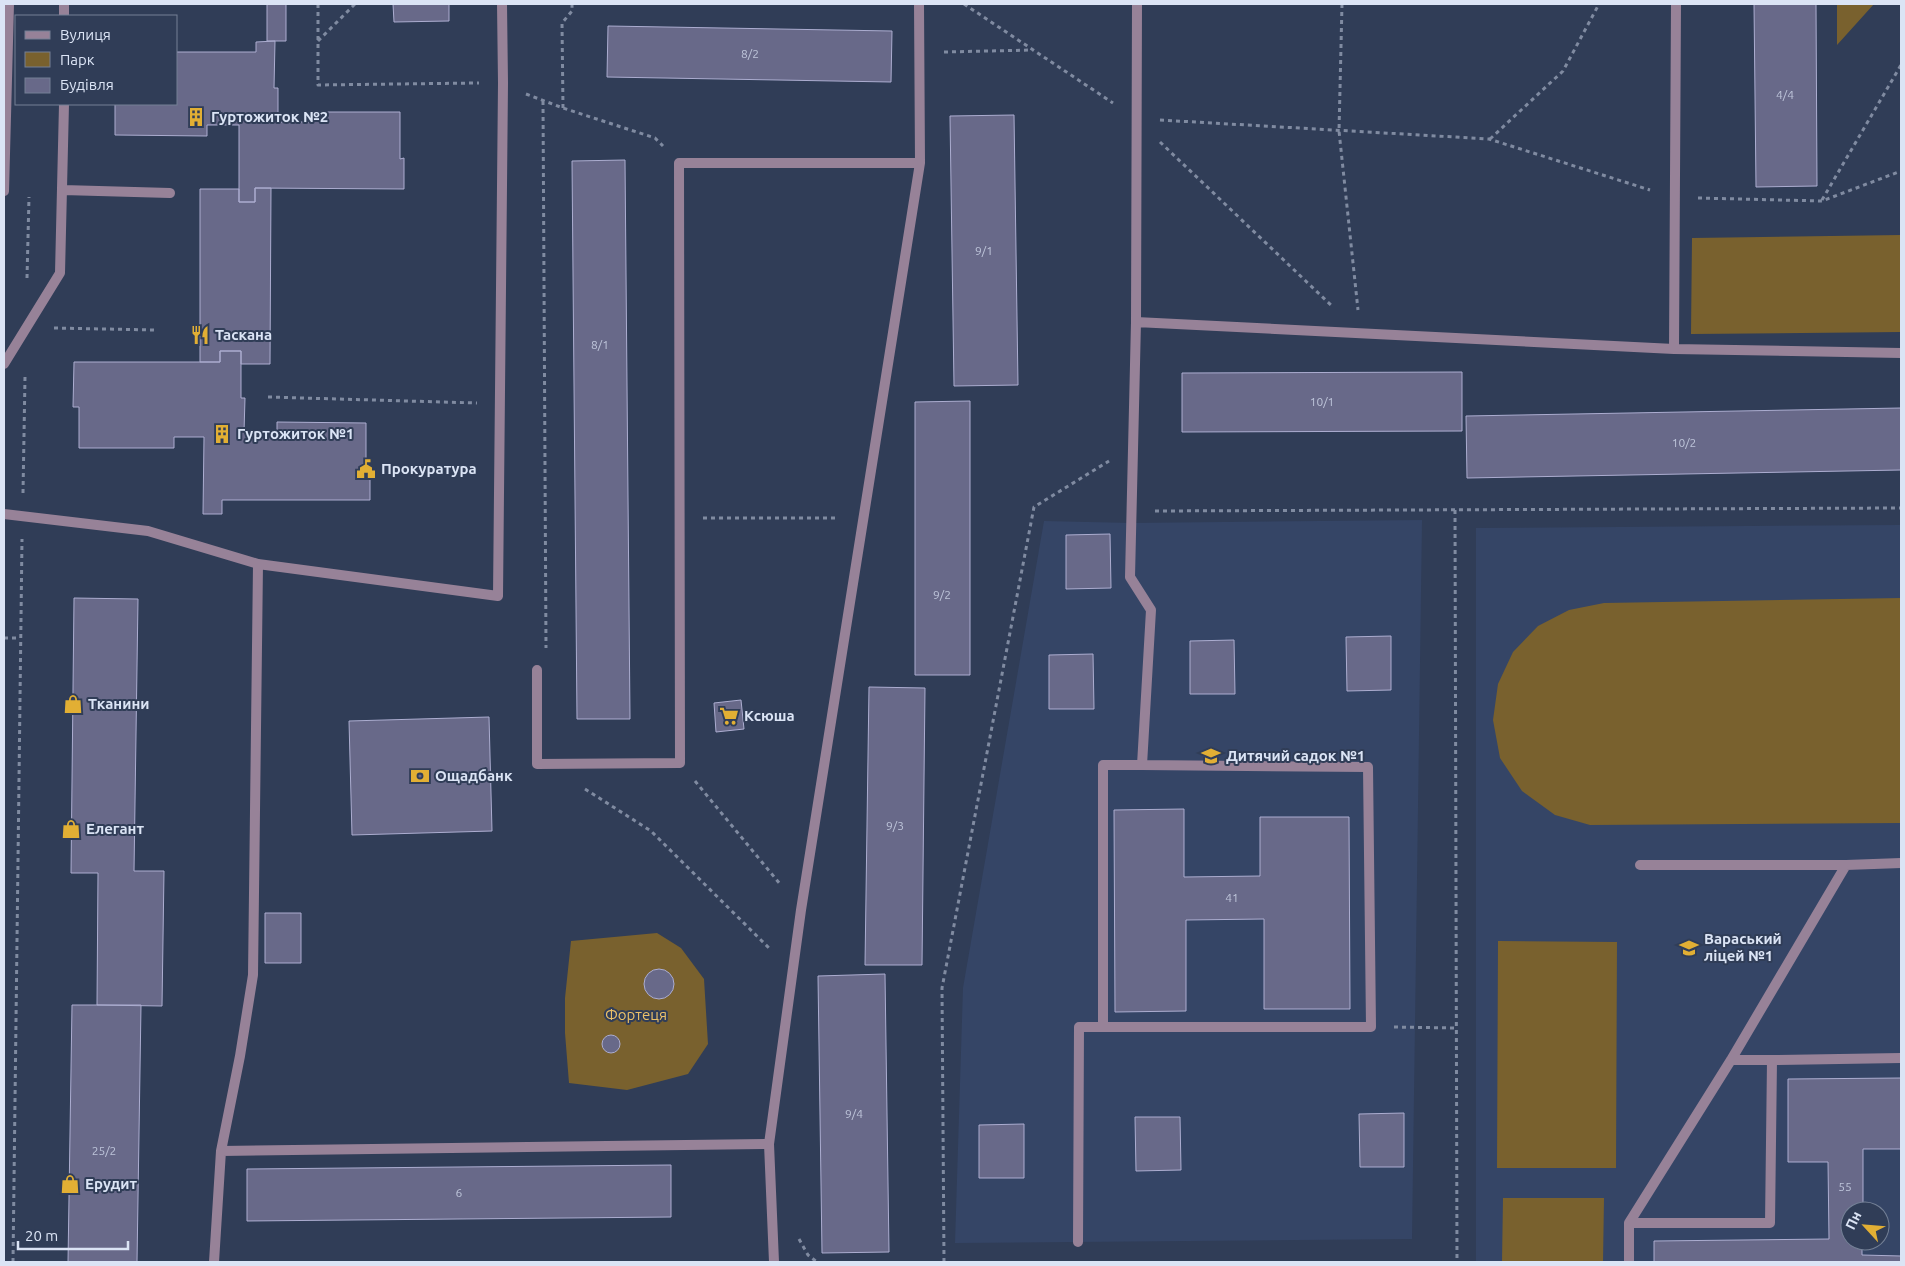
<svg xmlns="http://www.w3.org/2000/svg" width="1905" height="1266" viewBox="0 0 1905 1266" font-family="Ubuntu,sans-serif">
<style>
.built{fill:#354566;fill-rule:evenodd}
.green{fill:#79612e}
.building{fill:#686989;stroke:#acadd0}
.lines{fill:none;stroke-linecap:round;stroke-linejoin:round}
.path{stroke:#808ba1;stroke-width:3;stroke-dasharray:4 4;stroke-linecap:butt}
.service{stroke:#978298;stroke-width:10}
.tertiary{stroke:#978298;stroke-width:10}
.labels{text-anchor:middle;stroke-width:4;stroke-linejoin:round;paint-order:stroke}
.number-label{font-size:12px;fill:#bec5da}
.poi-label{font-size:15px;font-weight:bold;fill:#dbe4f5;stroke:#303d57;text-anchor:start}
.park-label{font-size:15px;fill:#ecc168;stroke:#303d57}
</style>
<rect width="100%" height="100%" fill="#303d57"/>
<path class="built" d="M1422 520 1412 1239 955 1243 963 988 1044 521 1131 523Z
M1901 525V1262H1476V528ZM1850 1211H1880V1241H1850Z"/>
<path class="green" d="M1837 4H1874L1837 45Z
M1901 235V332L1691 334 1692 238Z
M1901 598V823L1590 825 1555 815 1522 791 1500 758 1493 720 1498 684 1513 652 1538 626 1569 610 1604 603Z
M657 933 681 948 704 979 708 1044 688 1074 627 1090 569 1083 565 1033V998L571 941Z
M1498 941 1617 942 1616 1168H1497Z
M1503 1198H1604L1603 1262H1502Z"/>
<path class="building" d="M267 4H286V41H267Z
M393 4H449V21L394 22Z
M1754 4H1816L1817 186 1756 187Z
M608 26 892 31 891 82 607 77Z
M275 41 274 88H278V122H312L313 112H400V159L404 158V189L255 188V202H239V125H207V136L115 135V104H176V52H256V42Z
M1014 115 1018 385 954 386 950 116Z
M625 160 630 719H577L572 161Z
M255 188H271L270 364H241V351H220V362H200V189H239V202H255Z
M220 351H241V398H245L244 432H277V422L366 423V469H370V500H222V514H203L204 437H174V448H79V407H73L74 362H220Z
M1462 372V431L1182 432V373Z
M970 401V675H915V402Z
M1901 408V470L1467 478 1466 416Z
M1110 534 1111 588 1066 589V535Z
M74 598 138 599 134 871H164L162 1006 97 1005 98 873H71Z
M1391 636V690L1347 691 1346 637Z
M1234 640 1235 694H1190V641Z
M1093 654 1094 709H1049V655Z
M869 687 925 688 922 965H865Z
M741 700 744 729 716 732 714 703Z
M489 717 492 831 352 835 349 721Z
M1184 809V877L1260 876V817H1349L1350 1009H1264V919L1186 920V1011L1115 1012 1114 810Z
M265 913H301V963H265Z
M644 984a15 15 0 1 1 30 0a15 15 0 1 1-30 0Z
M885 974 889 1252 822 1253 818 976Z
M72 1005H141L137 1262H68Z
M602 1044a9 9 0 1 1 18 0a9 9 0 1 1-18 0Z
M1901 1078V1149H1863V1211H1850V1241H1862V1255L1901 1256V1262H1654V1241L1829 1239 1828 1162H1788V1079Z
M1404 1113V1167H1360L1359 1114Z
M1135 1117H1180L1181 1170 1136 1171Z
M1024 1124V1178H979V1125Z
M671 1165V1217L247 1221V1169Z"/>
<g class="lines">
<path class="path" d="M318 4V85L479 83
M964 4 1113 103
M1342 4 1339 131 1358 310
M318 41 355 4
M944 52 1033 50
M526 94 563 108 655 138 663 146
M543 101 546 648
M563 108 562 23 572 11V4
M1160 120 1489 139 1650 190
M1490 139 1563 71 1599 4
M1160 142 1333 307
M1698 198 1822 201 1901 171
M1822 200 1901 65
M27 278 29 197
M54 328 154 330
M268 397 477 403
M23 493 25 377
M1455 510 1457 1262
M1155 511 1901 508
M703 518H839
M4 638H20
M695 781 780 884
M585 789 651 831 770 949
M1394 1027 1456 1028
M799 1239 808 1255 817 1262
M13 1262 22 539
M944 1262 942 988 1034 507 1109 461"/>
<path class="service" d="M1137 4 1136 322 1674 349
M1676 4 1674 349 1901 353
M64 16V4
M63 190 170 193
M4 364 60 273 64 104
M4 514 148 531 258 564 498 596 503 83 502 4
M537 670V764L680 763 679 163H920
M1640 865H1846
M1103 1027V765H1142
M1731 1060H1772
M221 1151 769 1144
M1629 1223 1731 1060 1846 865 1901 863
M1078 1242 1079 1027H1371L1368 767 1142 765 1151 610 1130 577 1136 322
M214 1262 221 1151 240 1056 253 975 258 564
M774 1262 769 1144 801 910 920 163 919 4
M1629 1262V1223H1770L1772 1060 1901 1058"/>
<path class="tertiary" d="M4 191 9 4"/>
</g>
<defs>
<g id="building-bare" transform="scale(1.5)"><path d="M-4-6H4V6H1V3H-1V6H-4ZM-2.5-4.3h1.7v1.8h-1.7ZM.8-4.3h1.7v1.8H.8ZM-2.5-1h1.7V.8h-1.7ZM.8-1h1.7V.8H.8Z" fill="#e2af34" stroke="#303d57" stroke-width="2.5" paint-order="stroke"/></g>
<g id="restaurant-bare" transform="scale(1.5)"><path d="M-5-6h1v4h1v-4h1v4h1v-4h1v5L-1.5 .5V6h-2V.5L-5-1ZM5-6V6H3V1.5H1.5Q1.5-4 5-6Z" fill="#e2af34" stroke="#303d57" stroke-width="2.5" paint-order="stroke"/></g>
<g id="civic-bare" transform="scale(1.5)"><path d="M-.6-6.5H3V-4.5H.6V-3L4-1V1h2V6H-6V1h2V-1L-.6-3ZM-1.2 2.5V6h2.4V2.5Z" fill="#e2af34" stroke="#303d57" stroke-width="2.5" paint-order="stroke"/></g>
<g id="shop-bare" transform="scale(1.5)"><path d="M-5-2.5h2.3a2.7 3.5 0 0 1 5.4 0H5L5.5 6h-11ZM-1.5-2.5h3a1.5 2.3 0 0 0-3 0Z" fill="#e2af34" stroke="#303d57" stroke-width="2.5" paint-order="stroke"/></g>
<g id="supermarket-bare" transform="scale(1.5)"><path d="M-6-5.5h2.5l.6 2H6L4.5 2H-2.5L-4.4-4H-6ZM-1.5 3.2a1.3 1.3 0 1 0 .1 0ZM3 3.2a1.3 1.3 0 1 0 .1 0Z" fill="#e2af34" stroke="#303d57" stroke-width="2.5" paint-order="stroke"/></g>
<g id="school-bare" transform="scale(1.5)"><path d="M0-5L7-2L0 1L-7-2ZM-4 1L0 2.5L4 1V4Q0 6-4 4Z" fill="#e2af34" stroke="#303d57" stroke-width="2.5" paint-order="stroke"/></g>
<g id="bank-bare" transform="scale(1.5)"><path d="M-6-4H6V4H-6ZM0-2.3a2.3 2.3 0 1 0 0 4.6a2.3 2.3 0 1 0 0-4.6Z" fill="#e2af34" stroke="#303d57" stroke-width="2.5" paint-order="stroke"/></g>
</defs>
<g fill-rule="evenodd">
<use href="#building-bare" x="196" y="117"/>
<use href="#restaurant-bare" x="200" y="335"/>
<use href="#building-bare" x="222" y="434"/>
<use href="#civic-bare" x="366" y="469"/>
<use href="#shop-bare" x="73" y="704"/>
<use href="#supermarket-bare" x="729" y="716"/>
<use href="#school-bare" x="1211" y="756"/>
<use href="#bank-bare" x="420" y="776"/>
<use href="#shop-bare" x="71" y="829"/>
<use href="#school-bare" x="1689" y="948"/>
<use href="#shop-bare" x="70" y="1184"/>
</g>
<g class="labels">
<g class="number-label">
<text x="750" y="58">8/2</text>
<text x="1785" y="99">4/4</text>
<text x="984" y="255">9/1</text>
<text x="600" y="349">8/1</text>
<text x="1322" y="406">10/1</text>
<text x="1684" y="447">10/2</text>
<text x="942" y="599">9/2</text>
<text x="895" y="830">9/3</text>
<text x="1232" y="902">41</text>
<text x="854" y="1118">9/4</text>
<text x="104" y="1155">25/2</text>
<text x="1845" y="1191">55</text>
<text x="459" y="1197">6</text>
</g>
<g class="poi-label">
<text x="211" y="122">Гуртожиток №2</text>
<text x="215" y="340">Таскана</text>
<text x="237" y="439">Гуртожиток №1</text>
<text x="381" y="474">Прокуратура</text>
<text x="88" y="709">Тканини</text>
<text x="744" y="721">Ксюша</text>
<text x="1226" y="761">Дитячий садок №1</text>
<text x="435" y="781">Ощадбанк</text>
<text x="86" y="834">Елегант</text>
<text x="1704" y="944">Вараський<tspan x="1704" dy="17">ліцей №1</tspan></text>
<text x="85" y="1189">Ерудит</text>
</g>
<g class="park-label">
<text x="636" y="1020">Фортеця</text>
</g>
</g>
<rect width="1905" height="1266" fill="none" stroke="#dbe4f5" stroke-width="10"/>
<rect x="15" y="15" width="162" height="90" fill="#303d57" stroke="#748096"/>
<rect x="25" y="31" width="25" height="8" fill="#978298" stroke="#748096"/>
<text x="60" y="40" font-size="15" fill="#dbe4f5">Вулиця</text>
<rect x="25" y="52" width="25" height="15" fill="#79612e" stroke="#748096"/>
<text x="60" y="65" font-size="15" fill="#dbe4f5">Парк</text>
<rect x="25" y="78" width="25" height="15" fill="#686989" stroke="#748096"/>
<text x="60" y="90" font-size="15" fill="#dbe4f5">Будівля</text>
<g transform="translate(1865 1226) rotate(296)"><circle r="24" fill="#303d57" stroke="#748096"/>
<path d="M0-4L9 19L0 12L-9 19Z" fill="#e2af34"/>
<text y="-8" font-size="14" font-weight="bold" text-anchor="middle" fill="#dbe4f5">Пн</text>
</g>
<path d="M18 1241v8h110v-8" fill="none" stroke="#dbe4f5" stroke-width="2.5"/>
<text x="25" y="1241" font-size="15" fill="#dbe4f5" stroke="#303d57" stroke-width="4" paint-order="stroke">20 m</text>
</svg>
